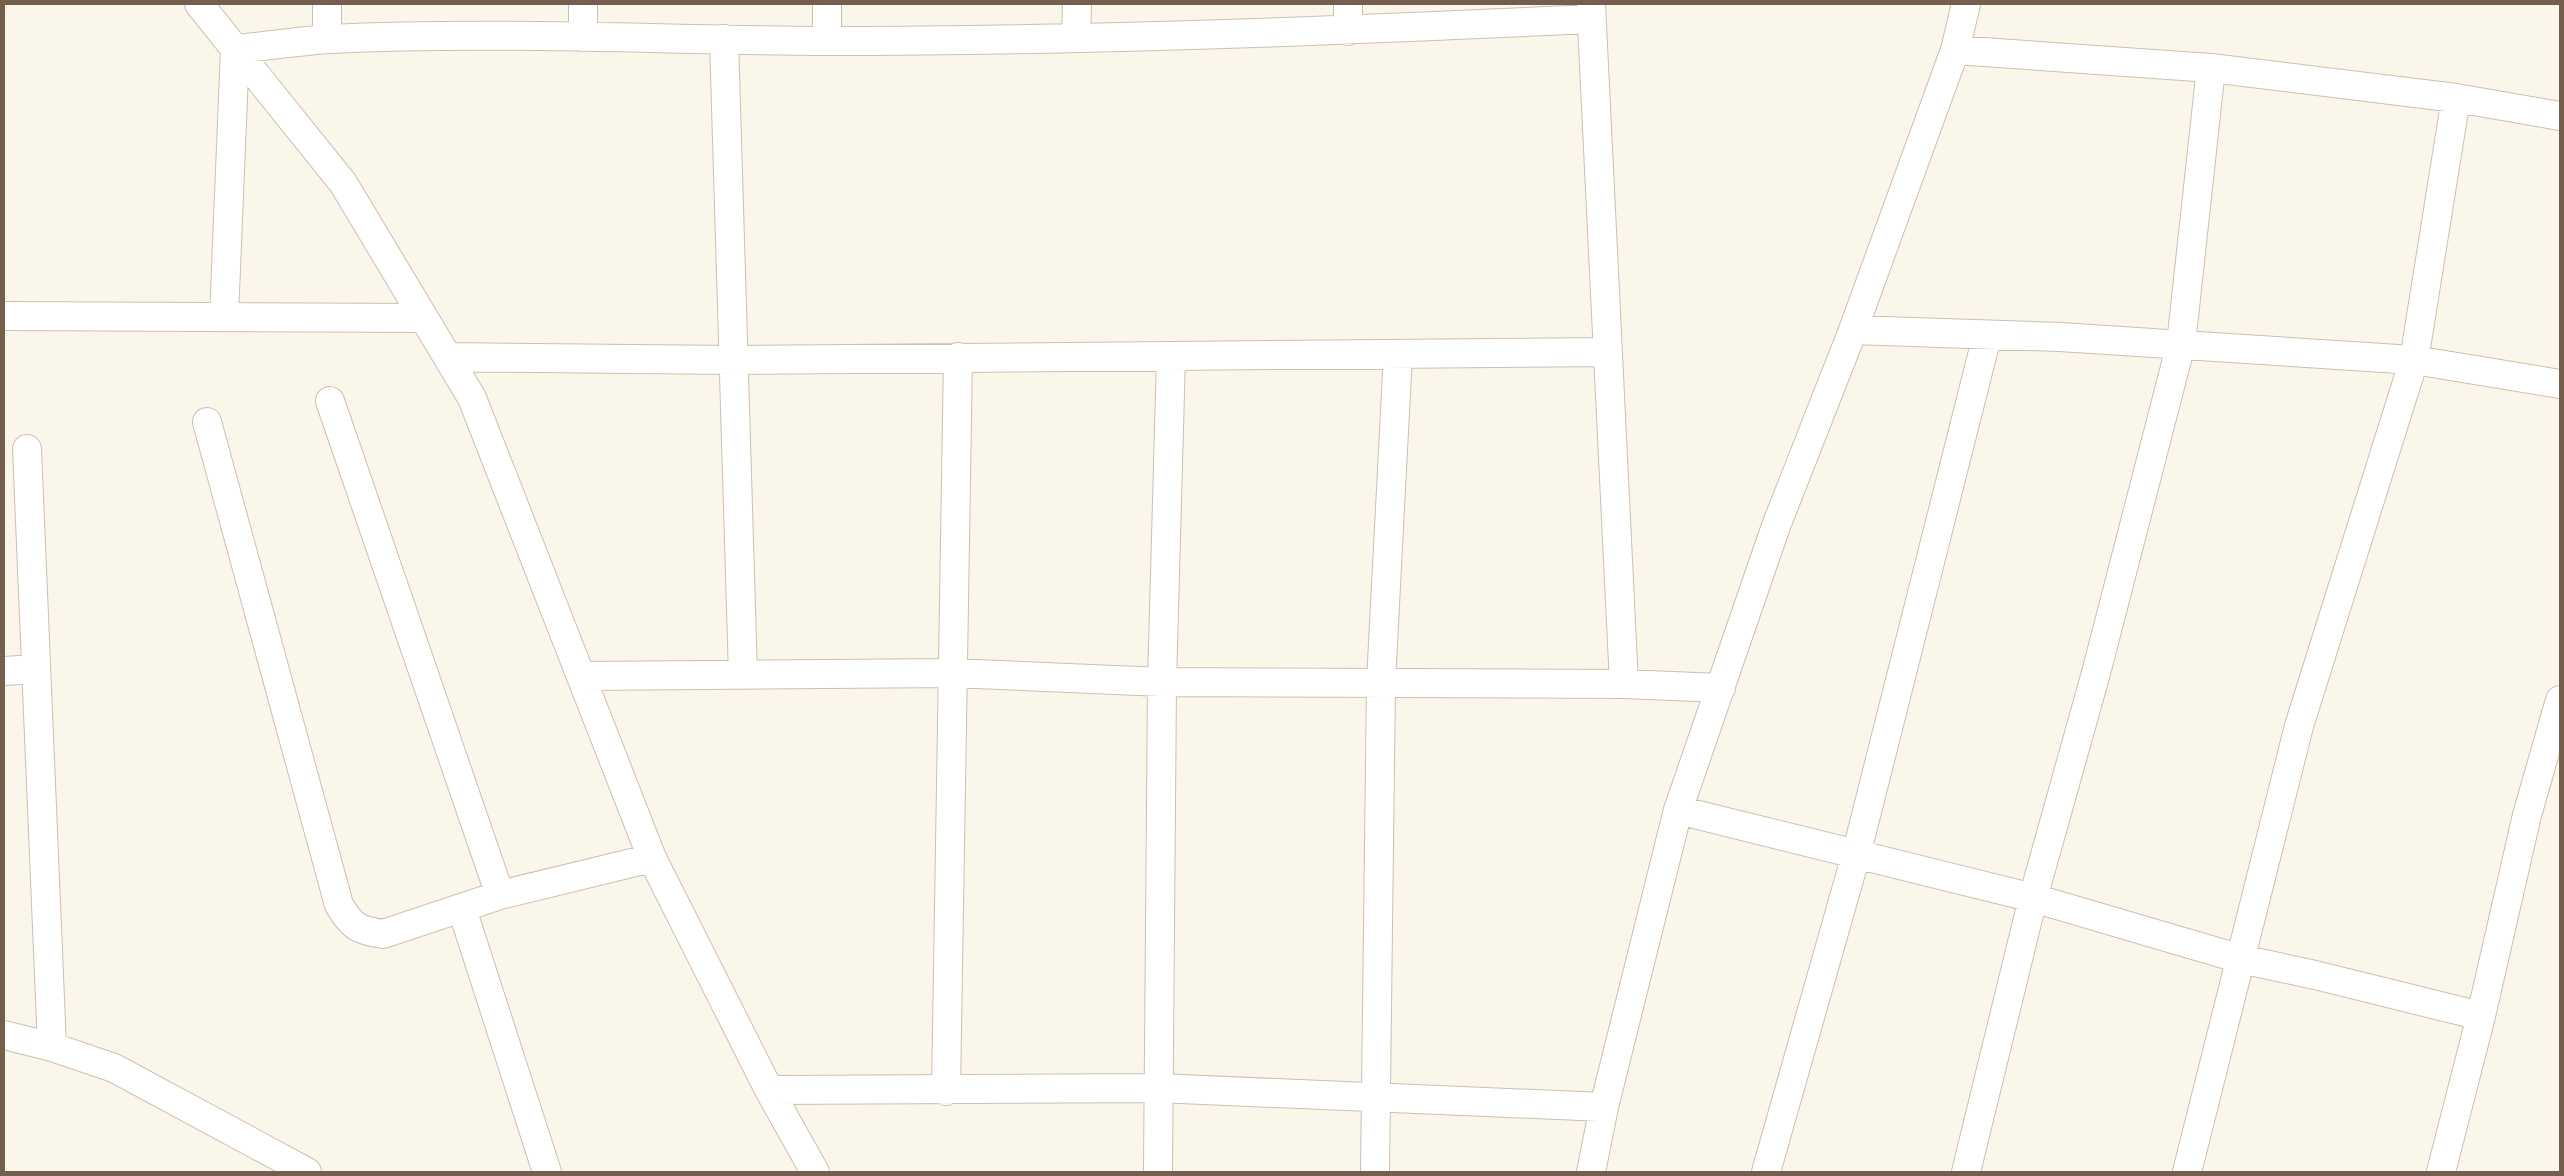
<svg xmlns="http://www.w3.org/2000/svg" width="2564" height="1176" viewBox="0 0 2564 1176" font-family="'Fira Sans Condensed',sans-serif">
<style>
.lines{fill:none;stroke-linecap:round;stroke-linejoin:round}
.minor-casing{stroke:#cdbfb0;stroke-width:30}
.minor{stroke:#fff;stroke-width:28}
</style>
<rect width="100%" height="100%" fill="#fbf6ea"/>
<g class="lines">
<g class="minor-casing">
<path id="minor" d="M199 4 343 183 472 398 652 858 769 1090 815 1172
M327 4V39
M583 4V37
M1591 4 1624 684
M1348 31V4
M1076 38 1077 4
M724 39 743 675
M827 41V4
M1955 50 2211 68 2456 98 2560 116
M4 316 424 318
M224 317 235 49C267 46 299 41 330 39 496 31 662 40 828 41 1082 41 1336 31 1591 19
M1853 330 2060 337 2414 360 2560 384
M448 357 734 360 1607 352
M330 401 500 895
M207 422 339 905C352 927 358 930 383 934L500 895 652 858
M27 449 52 1047
M4 671 36 669
M582 676 953 673 1162 682 1624 684 1721 688
M1678 810 2033 898 2241 959 2315 975 2481 1016 2527 815 2560 700
M462 909 547 1172
M4 1035 52 1047 114 1068 307 1172
M769 1090 1157 1088 1604 1107
M946 1091 958 357
M1158 1172 1162 682 1171 356
M1375 1172 1381 682 1398 354
M1591 1172 1604 1107 1678 810 1776 526 1853 330 1955 50 1966 4
M1766 1172 1856 855 1987 336
M1966 1172 2033 898 2096 673 2181 344 2211 68
M2187 1172 2299 726 2414 360 2456 98
M2441 1172 2481 1016"/>
</g>
<use href="#minor" class="minor"/>
</g>
<rect width="2564" height="1176" fill="none" stroke="#745f4f" stroke-width="10"/>
</svg>
